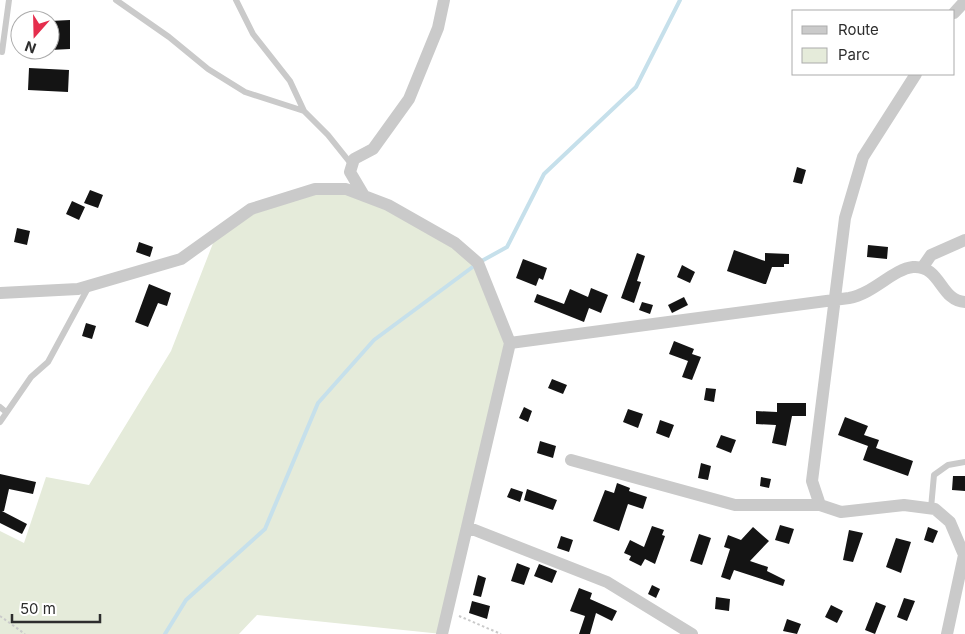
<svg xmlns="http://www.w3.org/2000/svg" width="965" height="634" viewBox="0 0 965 634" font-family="Inter,sans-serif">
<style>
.green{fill:#e5ebda}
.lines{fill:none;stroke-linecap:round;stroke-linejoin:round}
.stream{stroke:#c6e0eb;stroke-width:4}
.building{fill:#141414}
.path{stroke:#cacaca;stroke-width:2;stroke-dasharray:2.5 2.5;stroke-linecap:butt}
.service{stroke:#cacaca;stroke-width:6}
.minor{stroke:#cacaca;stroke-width:12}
</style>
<rect width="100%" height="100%" fill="#fff"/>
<path class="green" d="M315 189 363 194 478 263 510 343 442 634 257 615 239 634H0V531L24 543 46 477 89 485 171 351 217 233 251 209Z"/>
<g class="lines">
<path class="stream" d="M165 634 186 600 265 529 318 403 374 340 478 263 507 247 544 174 636 87 680 0"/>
</g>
<path class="building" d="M70 20V49L50 50V21Z
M29 68 69 70 68 92 28 90Z
M797 167 806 170 802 184 793 182Z
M90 190 103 195 98 208 84 203Z
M72 201 85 207 79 220 66 214Z
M17 228 30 231 27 245 14 242Z
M139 242 153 247 150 257 136 252Z
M868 245 888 247 887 259 867 257Z
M734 250 765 261V253L789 254V264H784V267H772L766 284H764L727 271Z
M637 253 645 256 637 281 641 282 634 303 621 298Z
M523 259 547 268 543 280 539 278 536 286 516 278Z
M682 265 695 272 690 283 677 277Z
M149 284 171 293 167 306 158 303 148 327 135 322Z
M591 288 608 295 601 313 589 308 584 322 534 302 537 294 564 304 570 289 588 297Z
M684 297 688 305 672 313 668 305Z
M642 302 653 305 650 314 639 310Z
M86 323 96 326 92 339 82 336Z
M674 341 694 349 692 354 701 357 692 380 682 377 688 361 669 354Z
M552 379 567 385 563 394 548 388Z
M706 388 716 389 714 402 704 400Z
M777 403H806V416H792L786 446 772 443 776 425 756 424V411L777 412Z
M524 407 532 411 528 422 519 418Z
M628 409 643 414 638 428 623 422Z
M845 417 868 426 864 435 879 440 876 448 913 461 908 476 863 460 868 446 838 435Z
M660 420 674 425 669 438 656 433Z
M721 435 736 440 731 453 716 447Z
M540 441 556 446 553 458 537 453Z
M701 463 711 466 708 480 698 478Z
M0 474 36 482 33 494 9 489 4 511H2L27 524 22 534 0 523Z
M953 476H965V491L952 490Z
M761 477 771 479 769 488 760 486Z
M617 483 630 488 629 491 647 497 643 509 628 504 619 531 593 521 605 490 614 493Z
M511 488 523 492 520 502 507 497Z
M527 489 557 500 553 510 524 500Z
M780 525 794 529 789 544 775 540Z
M652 526 664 530 662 535 665 536 655 564 645 559 641 566 629 560 631 556 624 553 630 540 644 547Z
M753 527 769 541 750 561 768 567 767 571 785 580 783 586 734 570 730 580 721 577 730 549 724 547 728 535 741 540Z
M928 527 938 531 933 543 924 540Z
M849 530 863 533 853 562 843 560Z
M699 534 711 538 702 565 690 561Z
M561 536 573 540 569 552 557 548Z
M896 538 911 542 901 573 886 567Z
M517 563 530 568 524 585 511 581Z
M539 564 557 571 552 583 534 576Z
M478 575 486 578 481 597 473 595Z
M652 585 660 589 656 598 648 594Z
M579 588 592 593 590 599 617 611 612 621 596 613 590 634H579L585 616 570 611Z
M716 597 730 599 729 611 715 609Z
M904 598 915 601 907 621 897 617Z
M472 601 490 606 487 619 469 613Z
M876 602 886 606 875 634 865 630Z
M831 605 843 611 837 623 825 617Z
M787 619 801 624 797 634 783 631Z"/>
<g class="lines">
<path class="path" d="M0 616 25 634
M459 616 501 634"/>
<path class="service" d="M116 0 169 37 208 69 245 92 304 111 328 135 352 165
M236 0 253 34 290 81 304 111
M2 52 9 0
M0 407 6 412
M0 422 31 377 48 362 88 288
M931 508 934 475 948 465 965 462"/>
<path class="minor" d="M954 13 965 1
M916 74 863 157 845 218 812 481 820 505 841 512 904 505 935 509 950 522 964 555 947 634
M363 194 350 172 354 159 373 149 409 99 438 28 444 0
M922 268 931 255 965 240
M0 293 78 289 181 259 251 209 315 189H346L388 205 455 243 478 263 510 343
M571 460 735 505H820
M467 527 607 582 692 634
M442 634 510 343 849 298C873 294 893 269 913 267 941 265 940 301 965 302"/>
</g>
<rect x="792" y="10" width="162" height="65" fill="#ffffff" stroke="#ababab"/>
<rect x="802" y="26" width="25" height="8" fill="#cacaca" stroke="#ababab"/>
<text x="838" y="35" font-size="15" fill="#2d2d2d">Route</text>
<rect x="802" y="48" width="25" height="15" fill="#e5ebda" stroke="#ababab"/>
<text x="838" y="60" font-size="15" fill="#2d2d2d">Parc</text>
<g transform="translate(35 35) rotate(200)"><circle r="24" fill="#ffffff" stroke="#ababab"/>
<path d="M0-4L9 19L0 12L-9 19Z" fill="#e52e4d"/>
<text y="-8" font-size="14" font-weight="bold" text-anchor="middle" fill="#2d2d2d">N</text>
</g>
<path d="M12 614v8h88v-8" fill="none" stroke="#2d2d2d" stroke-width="2.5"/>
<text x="20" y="614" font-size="15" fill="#2d2d2d" stroke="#ffffff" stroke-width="4" paint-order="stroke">50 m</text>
</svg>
